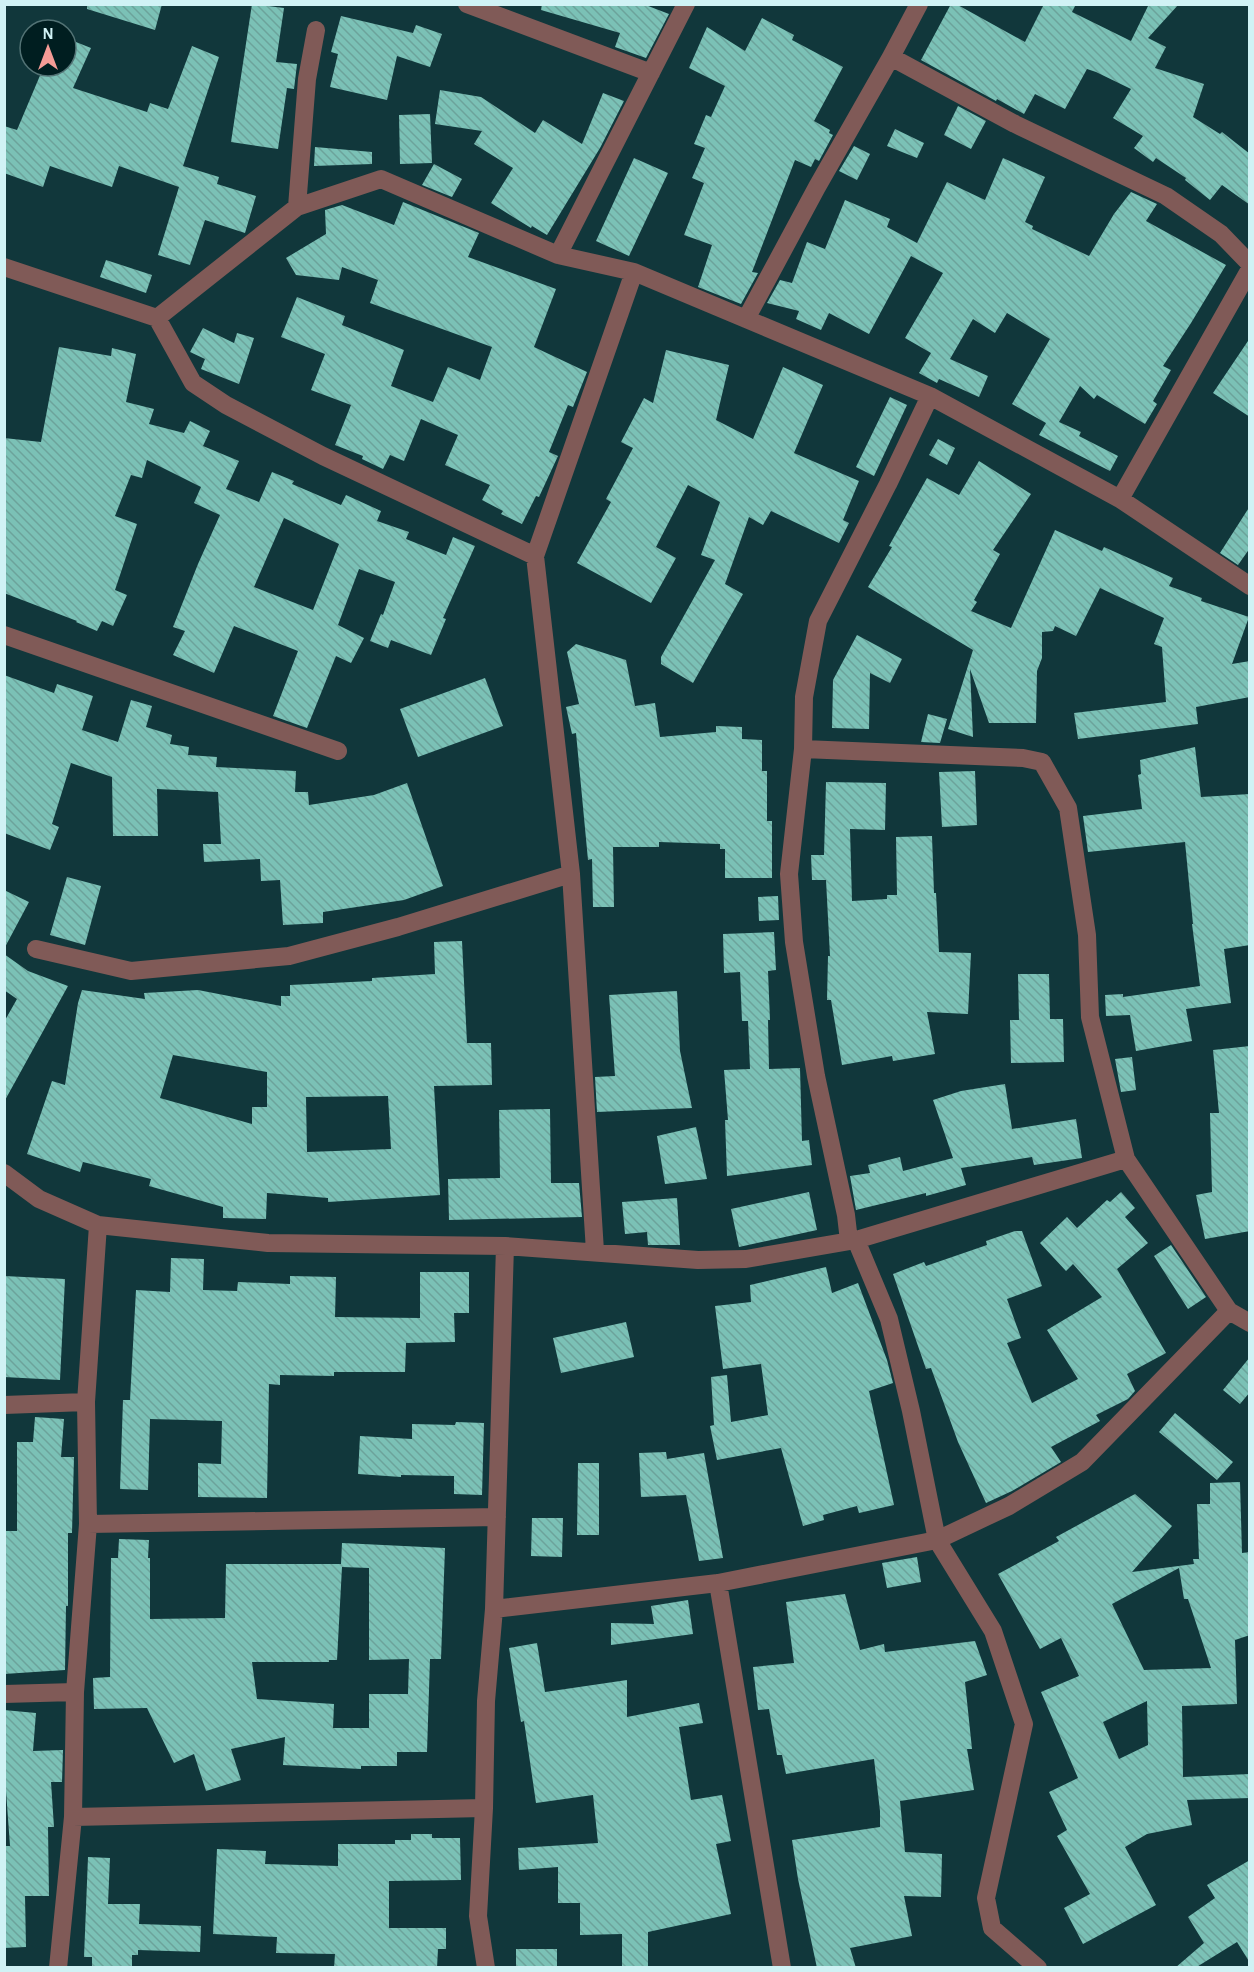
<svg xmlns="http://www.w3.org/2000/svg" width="1254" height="1972" viewBox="0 0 1254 1972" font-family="'Alegreya Sans',sans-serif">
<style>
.building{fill:url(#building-back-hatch);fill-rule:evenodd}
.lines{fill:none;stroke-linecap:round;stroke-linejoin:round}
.street{stroke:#805a57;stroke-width:18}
</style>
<defs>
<pattern id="building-back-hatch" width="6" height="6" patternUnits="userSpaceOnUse" patternTransform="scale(1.5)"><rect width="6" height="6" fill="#7bc1b6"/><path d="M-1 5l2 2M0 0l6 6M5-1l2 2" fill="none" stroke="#6ca39b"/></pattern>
</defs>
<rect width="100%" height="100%" fill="#11373b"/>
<path class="building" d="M87 4H162L155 30 87 9Z
M252 4 284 8 276 62 297 64 294 89 287 88 278 149 231 142Z
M542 4H643L669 14 646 58 615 47 620 33 541 10Z
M951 4H956L1025 42 1044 4H1076L1072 12 1131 41 1149 4H1179L1148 38 1166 47 1155 68 1204 84 1193 117 1220 134 1222 132 1250 154V205L1222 185 1210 200 1185 180 1186 178 1156 158 1153 162 1134 148 1143 136 1113 118 1131 89 1096 72 1087 69 1065 109 1035 94 1024 114 997 99 996 101 921 60Z
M341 16 413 33 416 25 442 34 430 67 397 56 387 100 330 87 338 54 331 52Z
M762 18 794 35 792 40 843 67 814 121 830 130 829 133 833 135 819 161 815 159 811 167 795 160 752 272 758 273 741 304 698 287 712 245 684 235 704 183 692 178 705 148 694 144 706 115 711 117 725 86 689 68 707 27 745 51Z
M66 38 91 48 73 88 147 112 150 103 168 109 192 46 219 57 183 166 219 177 217 184 256 196 245 233 205 220 190 265 158 255 179 187 119 166 112 187 50 166 43 187 4 173V126L17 130 44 66H66Z
M440 90 481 97 535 133 543 120 582 144 603 93 624 101 600 148 547 235 532 226 531 228 491 203 513 168 474 144 482 131 435 124Z
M958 106 986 121 971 149 944 135Z
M430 114 432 163 400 164 399 115Z
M895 129 924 143 917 158 887 146Z
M854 146 870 154 857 180 839 171Z
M315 147 372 152V164L314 166Z
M634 158 668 173 629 256 596 241Z
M1003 158 1045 177 1025 222 1033 226 1032 229 1089 256 1114 214 1131 192 1157 204 1146 221 1226 265 1191 323 1163 366 1171 370 1153 401 1157 404 1145 424 1097 395 1094 399 1080 386 1059 422 1081 432 1079 436 1118 456 1110 471 1039 435 1046 423 1012 404 1050 339 1007 313 995 333 973 319 950 359 988 376 979 397 939 379 937 383 919 373 931 353 905 338 943 273 911 256 869 334 829 313 821 330 796 319 799 311 767 303 780 280 792 283 807 242 825 249 845 200 890 219 887 227 917 243 947 182 985 200Z
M434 164 462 179 452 197 422 185Z
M403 202 479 233 468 257 556 289 534 347 587 372 573 407 568 405 549 452 558 456 539 497 536 496 522 524 501 514 503 511 482 500 490 485 445 465 458 435 421 419 404 461 390 455 383 469 362 459 363 456 335 445 351 405 311 390 325 354 281 337 297 297 345 316 342 325 404 350 391 386 433 402 448 367 480 380 492 347 370 303 378 280 342 267 339 280 296 275 286 258 326 234 325 210 342 205 394 225Z
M106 260 152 275 146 293 100 277Z
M203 328 234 343 237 333 254 338 239 384 201 369 205 359 190 352Z
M1250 338V417L1213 393Z
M59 347 111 356 112 348 136 354 126 402 154 409 149 424 184 433 190 421 210 431 203 446 239 461 226 489 259 502 272 472 294 481 292 484 341 505 346 495 381 511 377 521 409 532 406 539 446 555 453 537 475 546 443 618 446 619 431 655 391 640 388 648 370 641 381 614 383 615 395 582 359 569 338 625 364 638 351 663 336 656 307 728 273 716 298 651 234 626 214 673 173 655 185 631 173 627 198 564 220 515 194 503 201 487 147 460 142 478 131 475 115 516 137 524 115 590 127 595 113 626 102 621 97 631 76 622 77 621 4 593V438L41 442ZM284 518 339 544 313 610 254 587Z
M666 350 729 365 716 420 753 439 783 367 823 385 794 453 859 481 843 520 849 523 839 543 771 511 763 525 749 517 725 584 743 594 693 683 661 664V657L715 560 701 555 720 502 688 485 656 547 676 558 651 603 577 563 611 502 606 499 633 448 621 442 644 398 653 403Z
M890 397 907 405 874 476 856 467Z
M938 439 955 448 947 465 929 455Z
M979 461 1031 494 993 550 1000 554 974 600 977 602 971 611 1011 628 1055 530 1102 551 1104 547 1173 578 1169 586 1202 598 1201 601 1249 617 1232 664 1250 661V697L1196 707 1198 724 1078 739 1074 713 1166 702 1162 647 1154 644 1164 618 1100 588 1076 636 1055 626 1053 631 1042 632V658L1037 671 1036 723H989L970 669 973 737 948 729 973 650 868 587 892 547 889 546 927 478 959 495Z
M1250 506V548L1238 565 1220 553Z
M857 635 902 659 890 683 870 673 869 729 832 728 833 680Z
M576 644 626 660 635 706 655 703 660 737 716 732V726L742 727V739L762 740V771H767V821H772V878H725V849H720V844L659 842V847H613L614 907H593L592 859 588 860 576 733 572 734 566 707 579 704 567 652Z
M4 675 54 693 57 684 93 696 82 730 118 742 131 700 152 706 146 727 172 735 170 744 189 747 188 755 217 757 216 767 296 771 295 792H308L309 805 374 795 407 783 443 886 404 900 323 912V923L283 925 280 880 261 881 260 859 204 862 203 844H221L218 792 157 789 158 836H113L112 777 71 763 52 824 59 827 50 850 4 833Z
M485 678 503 726 418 757 400 709Z
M928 714 947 719 940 743 921 742Z
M1195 747 1201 797 1250 794V945L1224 949 1231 1003 1186 1009 1192 1041 1136 1051 1130 1015 1106 1016 1105 995 1123 994V997L1200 986 1192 924H1193L1185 842 1088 852 1083 816 1142 809 1138 775 1141 774 1140 760Z
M975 771 977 825 942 827 939 772Z
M826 782 886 783 885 830 850 829 852 901 887 899V895H897L896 837 932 836 934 893H936L939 952 971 953 968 1014 927 1012 935 1054 893 1061 892 1056 842 1065 831 1000H827L828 956H830L826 880H812L811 855H824Z
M67 877 101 886 85 945 50 935Z
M4 890 29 902 4 949Z
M778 896 779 920 759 921 758 897Z
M774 932 776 970 768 971 770 1020H768L769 1069 800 1068 802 1141 809 1140 812 1165 727 1176 725 1120H728L724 1070 750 1069 748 1021H742L740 972 724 973 723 934Z
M462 941 467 1043H491L492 1085 434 1086 440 1195 328 1202V1198L267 1193 266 1219 223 1218V1207L149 1186 151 1179 83 1162 80 1172 27 1154 52 1081 65 1085 78 1003 82 990 145 999 144 993 198 990 281 1006V996H290V985L372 981V978L435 974 434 942ZM173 1055 267 1072V1107H252V1124L160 1098ZM388 1096 391 1149 307 1152 306 1097Z
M4 954 28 971 68 986 4 1102V1022L17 999 4 990Z
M1018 974H1049L1050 1019H1063L1064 1062 1011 1063 1010 1020H1019Z
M677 991 680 1051 692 1108 597 1112 595 1077 615 1076 609 995Z
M1250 1046V1085H1248L1250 1231 1205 1239 1196 1195 1212 1192 1210 1113H1219L1213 1050Z
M1132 1057 1136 1090 1121 1092 1115 1059Z
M1005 1084 1012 1129 1076 1119 1082 1158 1034 1165 1032 1157 961 1168 966 1185 926 1196V1193L856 1210 850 1176 870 1173 868 1165 900 1157 903 1171 953 1158 933 1100 961 1091Z
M550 1109 551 1183H579L582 1217 449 1220 448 1179 500 1178 499 1110Z
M696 1127 707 1179 665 1184 657 1136Z
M809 1192 817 1230 739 1247 731 1209Z
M1121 1192 1135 1208 1125 1217 1148 1243 1117 1269 1166 1353 1127 1374 1135 1391 1128 1399 1096 1415 1100 1421 1051 1447 1061 1462 1012 1491 986 1503 958 1442 931 1368 926 1369 893 1274 924 1262 926 1266 987 1245 986 1241 1015 1231H1022L1042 1286 1007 1299 1021 1338 1007 1343 1032 1403 1078 1379 1047 1330 1102 1297 1073 1264 1066 1271 1040 1243 1067 1217 1077 1228 1107 1200 1110 1202Z
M677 1198 680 1245H648L647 1232 625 1234 622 1202Z
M1171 1245 1206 1297 1188 1309 1154 1256Z
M171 1258 204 1259 203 1290 237 1291 238 1282 290 1284V1276L336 1277 335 1317 420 1318V1272H469V1313H454L455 1342 406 1343 405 1372H334V1376L280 1375V1385L269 1384 267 1498 198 1497V1463L221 1464 222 1421 150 1419 148 1490 120 1489 123 1400H130L136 1290 170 1292Z
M826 1267 832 1293 858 1283 887 1360 893 1383 869 1391 894 1505 859 1513 857 1506 823 1515 824 1520 803 1526 781 1448 717 1460 710 1426 714 1425 711 1377 727 1375 731 1422 768 1415 761 1364 723 1369 715 1306 751 1302 750 1285Z
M4 1276 65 1279 60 1380 4 1377Z
M626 1322 634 1357 561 1373 553 1338Z
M1250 1357V1392L1240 1404 1223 1390Z
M1175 1413 1233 1462 1217 1480 1159 1432Z
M35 1417 64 1419 61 1457H74L72 1533H68V1606H66L65 1670 4 1674V1531H17V1442H33Z
M456 1422 484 1423 482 1495 454 1494V1476L401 1475V1477L358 1474 360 1436 412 1439V1424L455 1425Z
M666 1452 667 1459 704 1453 723 1558 699 1561 686 1495 641 1497 639 1453Z
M578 1463H599V1535H577Z
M1240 1482 1242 1553 1250 1552V1635L1235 1640 1237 1704 1182 1706 1183 1777 1250 1774V1798L1187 1800 1192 1825 1147 1834 1125 1847 1156 1905 1083 1944 1064 1908 1090 1894 1057 1836 1067 1830 1049 1792 1078 1778 1041 1692 1079 1676 1061 1638 1040 1649 998 1574 1059 1541 1056 1537 1135 1494 1172 1526 1132 1572 1194 1564 1193 1559H1199L1197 1504H1210V1483ZM1179 1568 1184 1599H1188L1211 1668 1144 1670 1112 1604ZM1147 1701 1148 1745 1119 1759 1103 1722Z
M532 1518H563L562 1557 531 1556Z
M119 1539 149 1540 148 1558H150V1619L225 1618 226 1564H341L342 1543 445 1548 441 1659H430L427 1752H397V1766H361V1769L283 1765 285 1737 231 1749 241 1780 206 1791 194 1754 174 1763 147 1708 94 1709 93 1678 110 1677 111 1558H118ZM342 1567 369 1568V1660L409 1659 408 1694H369V1728H333L334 1704 257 1699 252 1662H329V1660H337Z
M917 1557 921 1582 887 1588 882 1563Z
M845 1594 860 1650 884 1644 885 1652 975 1641 987 1675 965 1682 972 1749H967L974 1790 900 1801 905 1852 942 1854 941 1897 904 1896 912 1936 850 1948 856 1968H817L798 1879 792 1840 880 1827V1811L874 1759 786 1774 782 1755H777L769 1709 758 1710 753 1667 794 1663 786 1602Z
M688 1600 693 1634 611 1645V1623L654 1624 651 1606Z
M537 1643 545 1692 627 1680V1717L699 1703 703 1723 679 1727 691 1800 722 1795 731 1841 716 1844 731 1914 648 1932V1968H622V1934L580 1935V1903H558V1867L519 1870 518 1848 598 1843 593 1795 536 1803 524 1721 521 1722 509 1648Z
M4 1710 36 1713 33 1751 63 1750 62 1782H51L54 1827H48L49 1896H25L26 1947 4 1948V1846H10L6 1791H4Z
M411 1834H432V1838H460L461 1880 389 1881V1928H446V1949H438L437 1968H334L335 1954 276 1953 277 1937 213 1934 217 1849 266 1851 265 1864 338 1866V1844H395V1840H411Z
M88 1857 110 1858 108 1904H140L139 1924 201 1926 200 1952 138 1950V1955H132V1968H92V1957H84Z
M1250 1860V1963L1237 1942 1195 1968H1175L1204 1943 1188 1917 1215 1898 1207 1885Z
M516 1949H557V1968H516Z"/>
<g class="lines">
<path class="street" d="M467 4 651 73
M891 57 1015 124 1166 196 1221 234 1250 264
M297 207 307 79 316 30
M558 255 686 4
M4 267 157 318 193 383 226 405 323 456 535 556
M157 318 297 207 381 179 558 255 634 272 930 396 1120 499 1250 586
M746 319 817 187 891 57 919 4
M1120 499 1250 269
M4 635 338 751
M803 749 1023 758 1042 762 1068 808 1087 935 1090 1017 1126 1159 1229 1311 1250 1323
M36 949 131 971 289 956 398 927 571 874
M4 1173 39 1199 98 1225 268 1243 505 1246 698 1260 746 1259 856 1240 1126 1159
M856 1240 889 1319 911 1411 937 1540 993 1631 1024 1724 986 1898 992 1928 1038 1968
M849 1241 846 1215 816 1076 794 942 789 874 803 749 804 697 818 621 888 484 930 396
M595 1251 571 874 535 556 634 272
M4 1405 86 1402
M88 1524 497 1517
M718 1583 782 1968
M494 1609 718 1583 937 1540 1009 1506 1082 1462 1229 1311
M4 1694 75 1692
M73 1817 484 1808
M58 1968 73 1817 75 1692 88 1524 86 1402 98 1225
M486 1968 478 1916 484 1808 486 1701 494 1609 505 1246"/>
</g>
<rect width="1254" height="1972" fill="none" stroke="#d0f2f5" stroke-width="12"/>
<g transform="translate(48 48)"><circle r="28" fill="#001e20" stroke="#537375" stroke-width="1.5"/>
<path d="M0-4.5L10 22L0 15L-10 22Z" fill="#f59c96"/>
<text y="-9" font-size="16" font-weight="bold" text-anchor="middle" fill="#d0f2f5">N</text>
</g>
</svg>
